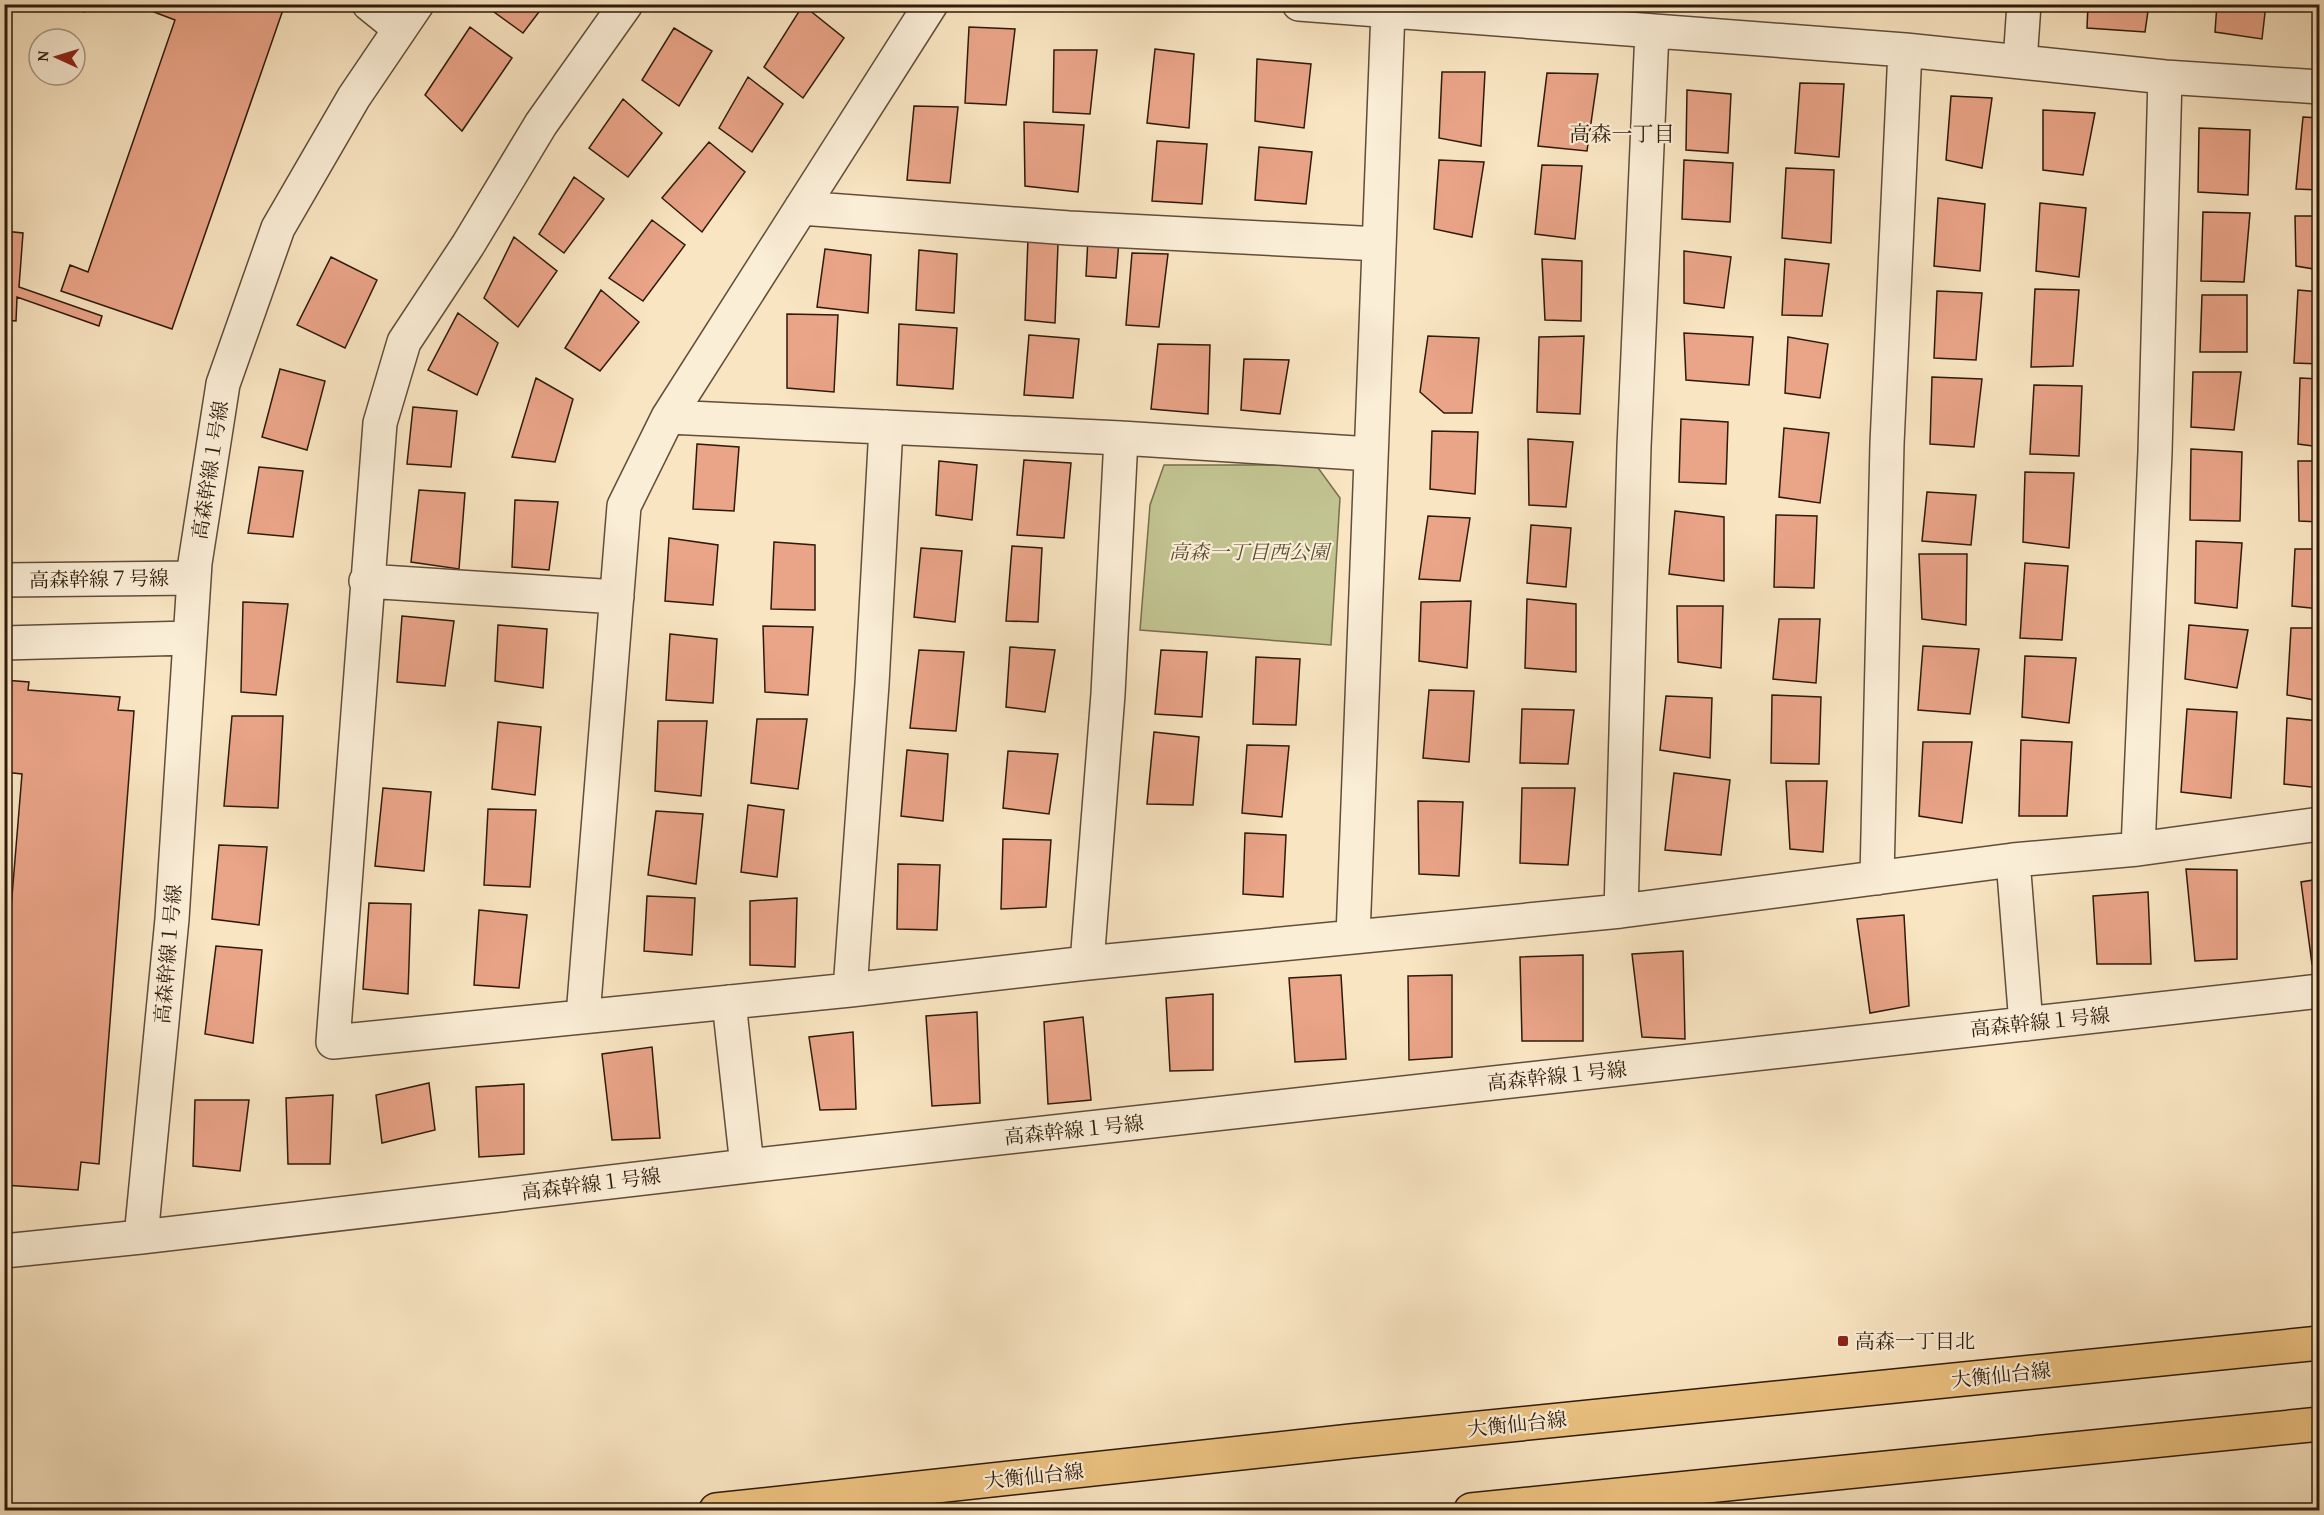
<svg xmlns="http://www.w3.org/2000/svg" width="2324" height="1515" viewBox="0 0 2324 1515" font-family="'Gentium Book Plus','Noto Serif JP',serif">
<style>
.green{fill:#c1c390;stroke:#786e4e;stroke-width:1.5}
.building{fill:#eaa488;stroke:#2e1a0b;stroke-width:1.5}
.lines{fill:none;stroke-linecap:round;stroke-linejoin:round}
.minor-casing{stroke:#614d39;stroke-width:36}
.major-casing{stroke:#2e1a0b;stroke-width:36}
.minor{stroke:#fbeed7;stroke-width:33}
.major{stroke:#ecc281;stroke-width:33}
.poi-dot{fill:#8f2418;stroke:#fbeed7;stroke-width:2}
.labels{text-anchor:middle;stroke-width:4.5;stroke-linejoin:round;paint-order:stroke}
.street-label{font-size:20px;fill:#2e1a0b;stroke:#fbeed7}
.park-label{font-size:20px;font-style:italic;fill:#5a4d33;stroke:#fbeed7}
.poi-label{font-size:20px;fill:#2e1a0b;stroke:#fbeed7;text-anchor:start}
.neighbourhood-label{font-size:21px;fill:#2e1a0b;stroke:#fbeed7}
</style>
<rect width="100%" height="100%" fill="#f9e5c2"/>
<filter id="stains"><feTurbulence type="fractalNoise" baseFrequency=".00333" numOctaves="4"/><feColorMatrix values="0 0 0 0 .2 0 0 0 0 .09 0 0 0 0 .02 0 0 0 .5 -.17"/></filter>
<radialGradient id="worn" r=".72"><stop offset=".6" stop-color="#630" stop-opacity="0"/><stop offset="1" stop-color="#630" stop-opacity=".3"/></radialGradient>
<path class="green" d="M1164 465H1316L1340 498 1331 645 1140 630 1150 505Z"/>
<path class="building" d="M63 4H86L84 12Z
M156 4H285L172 329 61 291 70 265 88 272 175 20 154 12Z
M483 4H545L523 33Z
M2088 4H2149L2145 32 2087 28Z
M2217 4H2266L2262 39 2215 32Z
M803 5 844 38 803 98 764 67Z
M470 27 512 58 462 131 425 95Z
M969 27 1015 29 1006 105 965 103Z
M674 28 712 51 679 106 642 80Z
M1155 49 1194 54 1189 128 1147 123Z
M1054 50H1097L1090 114 1053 112Z
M1257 59 1311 64 1304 128 1255 121Z
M1442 72H1485L1481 146 1439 138Z
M1547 73 1598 74 1587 151 1538 146Z
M748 77 783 104 752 152 719 128Z
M1800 83 1844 84 1839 157 1795 153Z
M1687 90 1731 94 1728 153 1686 150Z
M1951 96 1992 98 1982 168 1946 160Z
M623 99 662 133 628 177 589 148Z
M914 106 958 107 950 183 907 180Z
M2043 110 2095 113 2083 175 2043 170Z
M2303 117 2320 118V190L2296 189Z
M1024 122 1084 125 1078 192 1025 186Z
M2199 128 2250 130 2248 195 2198 192Z
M1157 141 1207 144 1202 204 1152 201Z
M709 142 745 172 702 232 662 198Z
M1259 147 1312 152 1306 204 1255 200Z
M1439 160 1484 162 1472 237 1434 229Z
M1684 160 1733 163 1730 222 1682 219Z
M1542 165 1582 166 1575 239 1535 234Z
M1786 168 1834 170 1831 243 1782 238Z
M574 177 604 199 564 253 539 234Z
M1938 198 1985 204 1980 271 1934 266Z
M2040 203 2086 208 2079 277 2036 271Z
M2203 212 2250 213 2244 282 2201 281Z
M2295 216H2320V270L2296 266Z
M652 220 685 245 643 301 609 278Z
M4 231 23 233 19 287 102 316 99 326 17 297 16 321 4 320Z
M514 237 557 271 518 327 484 298Z
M1028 238 1058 244 1055 323 1025 320Z
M1088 238 1119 241 1116 278 1086 276Z
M825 249 871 255 868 313 817 307Z
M919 250 957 254 954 313 916 310Z
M1684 251 1731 257 1724 308 1684 303Z
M1132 253 1168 254 1159 327 1126 325Z
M331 257 377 280 345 348 297 325Z
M1542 259 1582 261 1581 321 1545 320Z
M1785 259 1829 264 1822 316 1782 315Z
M2035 289 2079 290 2073 366 2031 367Z
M601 290 639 322 600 371 565 348Z
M2298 290 2320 292V364L2294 363Z
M1937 291 1982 293 1976 360 1934 358Z
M2202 295H2247V352H2200Z
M458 313 498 343 477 395 428 370Z
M787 314 838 315 834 392 787 388Z
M899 324 957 328 953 389 897 385Z
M1684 333 1753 337 1749 385 1686 380Z
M1029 335 1079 339 1073 398 1024 395Z
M1428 336 1479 338 1472 413H1444L1420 392Z
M1584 336 1580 414 1537 412 1539 337Z
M1788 337 1828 344 1820 398 1785 393Z
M1158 344 1210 345 1208 414 1151 409Z
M1244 359 1289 360 1280 414 1241 410Z
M280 369 325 381 307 450 262 437Z
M2193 372H2241L2234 430 2191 427Z
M1932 377 1982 379 1974 447 1930 444Z
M536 378 573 399 555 462 512 457Z
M2300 378 2320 379V447L2298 444Z
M2034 385 2082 386 2079 456 2030 454Z
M413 407 457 411 451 467 407 464Z
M1681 419 1728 422 1726 484 1679 482Z
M1784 428 1829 433 1820 503 1779 497Z
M1432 431 1478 432 1475 494 1430 489Z
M1528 439 1573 442 1566 507 1529 505Z
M697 444 739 447 734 511 693 509Z
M2191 449 2242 452 2240 521 2190 520Z
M1024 460 1071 463 1064 538 1017 535Z
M939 461 977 465 972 520 936 515Z
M2298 461H2320V522L2299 521Z
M259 467 303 471 293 537 248 533Z
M2025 472 2074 473 2069 548 2023 542Z
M419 490 465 493 459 569 411 562Z
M1927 492 1976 495 1971 545 1922 541Z
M515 500 558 502 549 570 512 567Z
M1675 511 1724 517V581L1669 574Z
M1776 515 1817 516 1814 588 1774 587Z
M1428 516 1470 518 1460 581 1419 579Z
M1531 525 1571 528 1566 587 1527 583Z
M669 538 718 545 713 605 665 601Z
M2196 541 2242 543 2237 608 2195 603Z
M774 542 815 545V610L771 609Z
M1012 546 1042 548 1038 622 1006 621Z
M921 548 962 551 955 622 914 617Z
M2295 549H2320V609L2292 606Z
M1919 554H1967L1966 625 1922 619Z
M2025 563 2068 566 2062 640 2020 638Z
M1527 599 1576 604V672L1525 668Z
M1471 601 1467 668 1419 661 1421 602Z
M243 602 288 604 276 695 241 692Z
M1677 606H1723L1721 668 1678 662Z
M402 616 454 621 445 686 397 682Z
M1779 619H1820L1816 683 1773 679Z
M498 625 547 629 543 688 495 681Z
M2189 625 2248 630 2237 688 2185 679Z
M763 626 813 627 808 695 765 692Z
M2291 628H2320V701L2287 695Z
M670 634 717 639 713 703 666 700Z
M1923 646 1979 649 1970 714 1918 710Z
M1010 647 1055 650 1045 712 1006 707Z
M919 650 964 652 956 731 910 728Z
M1161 650 1207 652 1202 717 1155 714Z
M2025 656 2076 658 2069 723 2022 717Z
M1256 657 1300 659 1296 725 1253 724Z
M4 680 29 682 28 690 120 697 118 710 134 711 99 1164 81 1162 78 1190 4 1185V994L22 774 4 772Z
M1429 690 1474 691 1469 762 1423 758Z
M1772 695 1821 697 1819 764 1771 763Z
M1666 696 1712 698 1710 758 1660 750Z
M1522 709 1574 710 1568 764 1520 763Z
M2187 709 2237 712 2231 798 2181 792Z
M232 716H283L278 808 224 806Z
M2287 718 2320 721V788L2284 784Z
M757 719H807L798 789 751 783Z
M658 721H707L701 796 655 791Z
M498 722 541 727 535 795 492 789Z
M1154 732 1199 737 1193 805 1147 804Z
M2021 740 2072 742 2067 816H2019Z
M1923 742H1972L1962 823 1919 816Z
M1247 745 1289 746 1282 817 1242 813Z
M907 750 948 754 943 821 901 816Z
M1008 751 1058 754 1049 814 1003 808Z
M1674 773 1730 780 1721 855 1665 850Z
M1786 781H1827L1823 852 1790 849Z
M383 788 431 792 424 871 375 866Z
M1522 788H1575L1568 865 1520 863Z
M1418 801 1463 802 1459 876 1419 874Z
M748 805 784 810 777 877 741 872Z
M488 809 536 810 530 887 484 885Z
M656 811 703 814 696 884 648 875Z
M1245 833 1286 835 1283 897 1243 894Z
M1003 839 1051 840 1046 907 1001 909Z
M219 845 267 847 259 925 212 919Z
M898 864 940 865 937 930 897 929Z
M2186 869 2237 870V959L2195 961Z
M2320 879V964H2312L2301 882Z
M2148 892 2151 964H2097L2093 896Z
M647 896 695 898 692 955 644 951Z
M797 898 795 967 750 965V901Z
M369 903 411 904 408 994 363 989Z
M479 910 527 915 519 988 474 985Z
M1904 915 1909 1006 1870 1013 1857 919Z
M216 946 262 950 253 1043 205 1034Z
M1683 951 1685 1039 1642 1037 1632 954Z
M1583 955V1041H1522L1520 957Z
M1341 975 1346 1059 1295 1062 1289 978Z
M1452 975V1057L1409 1060 1408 976Z
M1213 994V1070L1170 1071 1166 998Z
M977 1012 980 1103 932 1106 926 1016Z
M1083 1017 1091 1100 1048 1104 1044 1022Z
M853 1032 856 1109 820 1110 809 1037Z
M652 1047 660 1138 612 1140 602 1054Z
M429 1083 435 1130 382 1143 376 1095Z
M524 1084V1154L479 1157 476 1087Z
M333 1095 330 1164H288L286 1098Z
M195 1100H249L240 1171 193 1166Z"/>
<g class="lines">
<g class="minor-casing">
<path id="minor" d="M369 4 400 29
M626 4 541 124 468 245 404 342 380 423 333 1042 850 990 1087 963 1621 911 2013 860 2138 849 2320 824
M1299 4 1905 50 2165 77 2320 87
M2020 62 2024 4
M801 208 1069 228 1379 244
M668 417 1121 438 1371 454
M4 580 194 578
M366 581 617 597
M4 643 189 638
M2138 849 2155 452 2165 77
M2013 860 2026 1024
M1877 878 1887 444 1905 50
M1621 911 1634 447 1652 31
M1353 937 1388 10
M1087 963 1108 694 1121 438
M850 990 872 684 886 427
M729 1002 747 1166
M583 1016 624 506 668 417 931 4
M141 1237 172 919 195 563 223 384 278 228 354 97 417 4
M4 1251 141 1237 747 1166 2320 991"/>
</g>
<g class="major-casing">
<path id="major" d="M716 1510 1351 1441 2320 1343
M1471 1510 2320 1424"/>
</g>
<use href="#minor" class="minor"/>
<use href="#major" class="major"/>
</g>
<rect class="poi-dot" x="1837" y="1335" width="12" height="12" rx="3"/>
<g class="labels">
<g class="street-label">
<text transform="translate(210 470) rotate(-81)" y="7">高森幹線１号線</text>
<text transform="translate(99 579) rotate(-1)" y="7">高森幹線７号線</text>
<text transform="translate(168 954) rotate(-85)" y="7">高森幹線１号線</text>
<text transform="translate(2040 1022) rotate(-6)" y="7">高森幹線１号線</text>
<text transform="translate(1557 1076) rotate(-6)" y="7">高森幹線１号線</text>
<text transform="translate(1074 1130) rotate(-6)" y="7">高森幹線１号線</text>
<text transform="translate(591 1184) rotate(-7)" y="7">高森幹線１号線</text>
<text transform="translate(2001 1375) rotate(-6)" y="7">大衡仙台線</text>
<text transform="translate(1517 1424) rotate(-6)" y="7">大衡仙台線</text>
<text transform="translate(1034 1476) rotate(-6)" y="7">大衡仙台線</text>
</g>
<g class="park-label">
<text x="1249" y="559">高森一丁目西公園</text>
</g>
<g class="poi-label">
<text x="1855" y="1348">高森一丁目北</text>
</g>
<g class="neighbourhood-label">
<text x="1622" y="141">高森一丁目</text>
</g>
</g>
<rect width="2324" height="1515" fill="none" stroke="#f9e5c2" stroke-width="24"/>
<rect x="6" y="6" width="2312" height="1503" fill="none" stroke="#2e1a0b" stroke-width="3"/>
<rect x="12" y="12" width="2300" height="1491" fill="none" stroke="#2e1a0b" stroke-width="1.5"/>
<g transform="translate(57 57) rotate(274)"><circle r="28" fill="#fbeed7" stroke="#a99985" stroke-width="1.5"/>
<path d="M0-4.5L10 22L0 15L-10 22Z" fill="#8f2418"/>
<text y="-9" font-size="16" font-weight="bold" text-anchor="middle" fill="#2e1a0b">N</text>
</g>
<rect width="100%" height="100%" filter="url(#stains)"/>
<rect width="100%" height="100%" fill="url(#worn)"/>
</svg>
